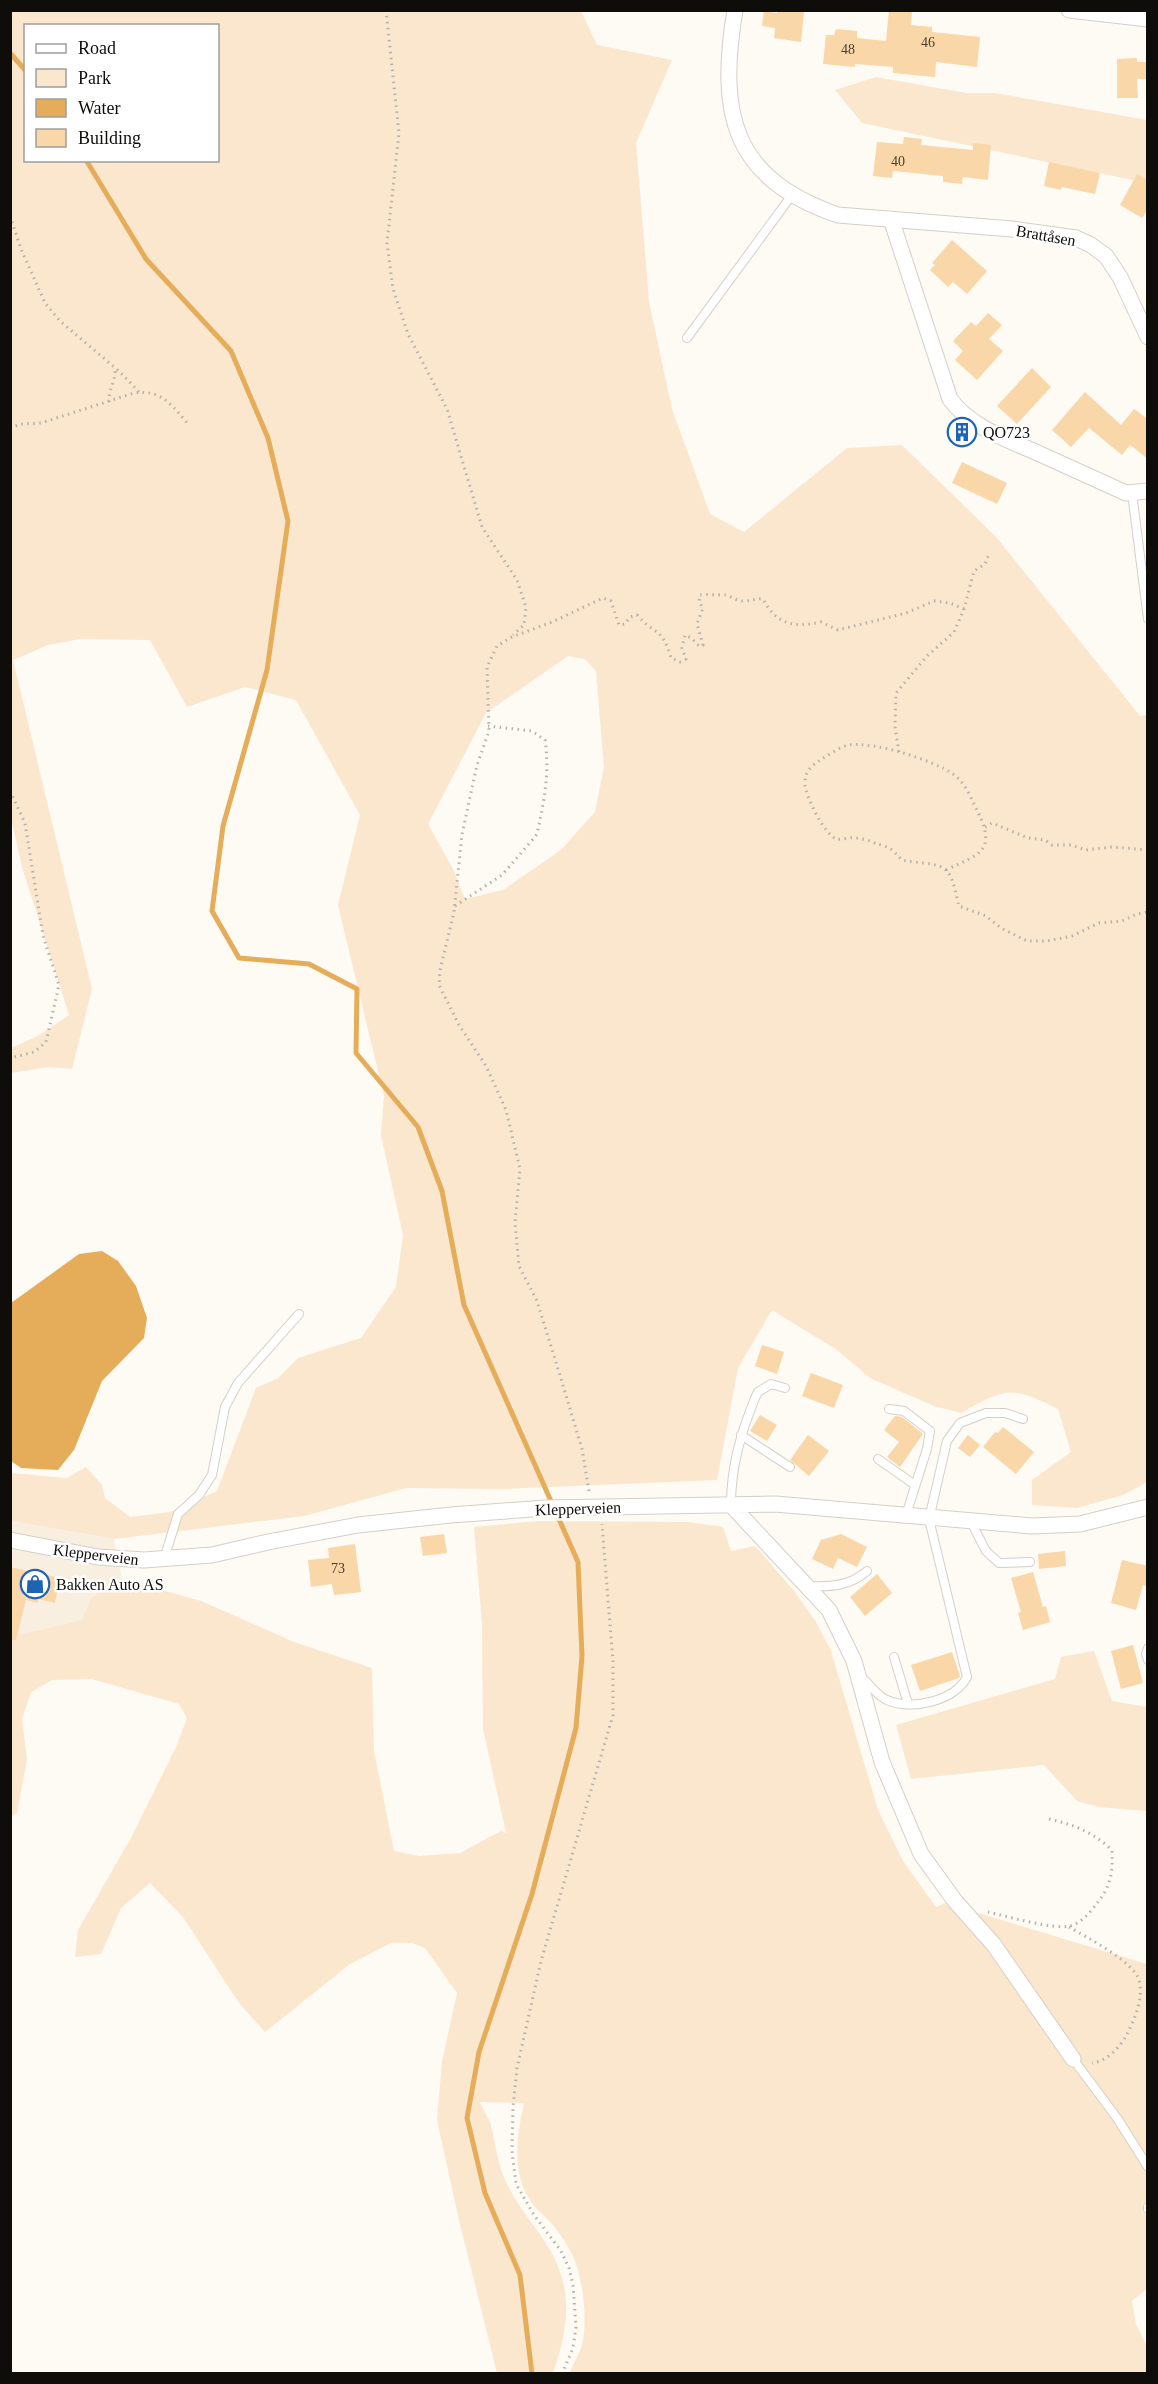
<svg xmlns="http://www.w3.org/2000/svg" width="1158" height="2384" viewBox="0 0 1158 2384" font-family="'Times New Roman',serif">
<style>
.built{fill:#f9efe1}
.green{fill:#fae7ce;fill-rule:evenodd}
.water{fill:#e5ad5a}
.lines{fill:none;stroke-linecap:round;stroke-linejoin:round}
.stream{stroke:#e5ad5a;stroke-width:5}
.building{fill:#f9d7a8}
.lane-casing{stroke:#d5cfc8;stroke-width:10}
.street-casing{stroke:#d5cfc8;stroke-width:17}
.path{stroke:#b4b1ac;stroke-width:3;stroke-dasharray:1.5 4.5;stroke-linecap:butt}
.lane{stroke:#fff;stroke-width:8}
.street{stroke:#fff;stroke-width:15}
.labels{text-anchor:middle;stroke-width:5;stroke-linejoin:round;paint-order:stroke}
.number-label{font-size:14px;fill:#4a4032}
.street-label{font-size:16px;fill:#0f0d0a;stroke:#fff}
.poi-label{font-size:16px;fill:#0f0d0a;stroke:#fff;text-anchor:start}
</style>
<rect width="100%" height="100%" fill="#fefaf4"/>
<path class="built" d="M10 1521 114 1539 122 1579 90 1599 82 1620 21 1634 11 1630Z"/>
<path class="green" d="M11 11H581L597 45 672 60 636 143 649 302 672 409 710 514 744 532 847 448 902 445 997 538 1140 716 1147 715V1482L1123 1495 1077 1508 1032 1505V1480L1071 1452 1058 1409C1010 1385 1007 1388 961 1413L934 1406 870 1378 837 1350 772 1310 738 1368 717 1480 501 1489 406 1488 304 1516 114 1539 11 1521V1473L67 1478 86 1467 102 1485 105 1498 130 1517 170 1512 217 1491 256 1388 278 1378 298 1358 361 1338 396 1287 403 1235 381 1135 384 1096 338 905 360 815 296 700 245 687 187 707 150 640 80 639 48 645 13 660 92 989 72 1069 49 1067 11 1073V1048L38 1036 69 1015 22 867 11 818ZM26 26H218V160H26ZM568 656 585 659 596 671 604 767 595 812 561 850 503 890 465 899 453 869 428 824 486 713Z
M876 77 966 93H995L1147 120V183L862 123 835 90Z
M539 1521 688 1522 723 1527 731 1551 755 1546 795 1592 816 1622 831 1651 878 1810 903 1861 936 1907 945 1903 1147 1964 1148 2288 1132 2301 1136 2324 1147 2347V2373H570C572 2365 578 2357 581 2348 589 2324 583 2277 572 2254 567 2244 559 2232 552 2224 545 2216 535 2209 530 2200 511 2171 517 2135 524 2103L480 2102C482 2108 487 2115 490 2122 496 2143 497 2165 507 2184 518 2208 537 2227 550 2250 574 2292 568 2330 553 2373H497L459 2220 437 2120 442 2062 457 1993 425 1948 412 1943H391L350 1964 265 2032 239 2003 183 1917 150 1883 121 1908 101 1954 75 1957 78 1930 131 1838 177 1745 187 1718 179 1704 92 1679 52 1680 31 1692 22 1719 27 1760 17 1813 11 1816 10 1630 21 1634 82 1620 90 1599 122 1579 201 1601 294 1642 372 1668 374 1751 394 1851 419 1856 460 1853 501 1831 506 1833 483 1729 482 1623 474 1527Z
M1094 1651 1112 1701 1147 1707V1811L1099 1807 1077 1801 1044 1765 911 1779 896 1725 1055 1679 1061 1657Z"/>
<path class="water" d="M102 1251 118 1261 136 1286 147 1318 144 1338 102 1381 74 1450 58 1470 21 1468 11 1461V1303L79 1254Z"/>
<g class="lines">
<path class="stream" d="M10 53 26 71
M86 160 146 259 231 351 268 438 288 521 267 670 223 826 212 911 239 958 309 964 357 989 356 1053 418 1127 442 1191 464 1305 578 1562 582 1656 576 1728 532 1894 479 2052 467 2118 485 2193 520 2275 532 2374"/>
</g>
<path class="building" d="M777 10 804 12 801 42 774 38 775 28 762 26 764 11 777 13Z
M889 10H912L911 25 932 27V32L980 37 977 67 936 62 935 77 893 73V67L855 64V67L823 64 826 35H834L836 29 857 31V38L886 41Z
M1137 58V62H1148V79H1137L1138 98H1117V59Z
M904 137 922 139 921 145 973 150V143L991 145 988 180 963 177 962 184 943 182V176L893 171 892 178 873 176 877 142 903 144Z
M1049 162 1100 173 1095 194 1062 187 1061 190 1044 186Z
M1137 174 1148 180V209L1142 218 1120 205Z
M952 240 987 271 967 294 953 282 948 287 930 270 935 265 932 263Z
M988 313 1002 325 989 339 1003 351 977 380 955 360 963 351 953 341 971 322 976 326Z
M1032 368 1051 387 1017 424 997 406Z
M1085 392 1121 425 1134 409 1148 419V459L1130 445 1122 455 1089 428 1071 447 1052 430Z
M962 462 1007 483 997 504 952 483Z
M762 1345 784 1352 777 1374 755 1366Z
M811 1373 843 1385 834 1408 802 1396Z
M760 1415 777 1425 767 1441 750 1431Z
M895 1416 902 1417 923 1434 900 1467 887 1457 899 1442 884 1430Z
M1003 1427 1034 1452 1016 1474 983 1447 995 1432 998 1433Z
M808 1435 829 1451 809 1476 790 1460Z
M968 1435 980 1445 970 1457 958 1448Z
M444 1534 447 1553 423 1556 420 1537Z
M841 1534 867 1547 857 1567 838 1558 833 1569 812 1559 821 1540Z
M355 1544 361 1592 334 1595 332 1584 311 1587 308 1560 329 1558 328 1548Z
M1065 1551 1066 1566 1039 1569 1038 1554Z
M1122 1560 1148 1566V1587L1143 1585 1136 1610 1111 1603Z
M10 1567 60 1578 55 1603 38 1599V1603L26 1600 16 1640H10Z
M1033 1572 1043 1607 1046 1606 1050 1622 1023 1630 1018 1613 1021 1612 1011 1578Z
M877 1574 892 1593 865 1616 850 1597Z
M1133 1645 1143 1683 1121 1689 1111 1651Z
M952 1652 960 1676 959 1678 920 1691 911 1665Z"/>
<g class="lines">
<g class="lane-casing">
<path id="lane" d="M687 338 792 195
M1132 493 1148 619
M889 1409 904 1411 930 1431 927 1449 906 1515
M741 1435 790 1467
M878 1459 915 1485
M731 1505C731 1466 741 1433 755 1398L758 1392 771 1384 785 1388
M971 1522 986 1551 999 1563 1030 1562
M164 1559 178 1514 199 1495 212 1475 225 1407 238 1383 299 1314
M809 1586C831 1587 850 1586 867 1571
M1148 1648 1146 1654 1148 1660
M894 1657 908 1704
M862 1678C870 1684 878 1697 887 1700 911 1711 955 1701 967 1677L929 1519 947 1441 960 1423 986 1413H1005L1023 1419
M1073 2059 1117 2118 1148 2167
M1148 2207V2209"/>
</g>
<g class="street-casing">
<path id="street" d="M735 10C718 113 731 178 838 215L1012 229 1076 238 1091 245 1106 256 1120 277 1148 337
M1069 10 1148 19
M891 219 950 399C971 428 1009 440 1040 454 1069 467 1097 480 1126 493L1148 491
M731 1505 829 1610 854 1661 882 1762 921 1854 955 1901 994 1945 1073 2059
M10 1540 98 1557 144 1560 212 1555 268 1542 358 1525 451 1515 545 1508 775 1504 1032 1526 1080 1524 1148 1507"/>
</g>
<path class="path" d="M386 10 399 133 387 243 393 289 408 334 447 409 482 527 517 580 526 607 524 625 513 635
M10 216 21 249 45 303 60 321 120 372 139 392
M109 402C108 390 116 381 115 369
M10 428 21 424 41 423 134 393C161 389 172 405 188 424
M899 752 895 727 896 693 927 656 954 632 964 609 974 571 985 564 989 554
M10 791 25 823 43 936 59 985 46 1042 34 1052 10 1058
M985 827 992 823 1028 838 1045 840 1052 845H1071L1086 850 1112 847 1148 850
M946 870C979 854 997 852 978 812 971 799 966 783 953 774 933 760 873 741 849 745 839 747 829 755 820 760 811 766 804 773 805 785 806 797 825 836 837 839 842 840 849 837 855 838 862 838 870 841 877 844 882 845 889 847 893 851 897 854 899 858 903 860 916 864 937 861 947 871 954 879 956 896 959 906L986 916 1001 928 1027 941H1047L1072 936 1099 923 1122 921 1137 914 1148 912
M455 906 502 875 534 838 537 834C544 802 550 772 545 740L532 731 488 726
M589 1491 582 1449 562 1382 537 1301 519 1266 515 1222 520 1169 506 1110 486 1066 459 1025 439 985 440 970 454 912 462 834 477 765 489 731 487 667 497 646 512 637 552 622 603 598 611 601 619 625 625 624 630 617 637 615C655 636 662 626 671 658L680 662 686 659 682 648 685 635 691 638 699 646 703 645 697 624 703 608 699 602 700 595C705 594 719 595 725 595 731 596 738 602 744 601 751 601 756 598 763 599 776 625 795 628 821 622L838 630 906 613 934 601 950 603 964 609
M988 1912C1006 1916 1054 1930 1070 1926 1082 1923 1091 1911 1098 1902 1111 1886 1113 1871 1112 1850 1094 1833 1073 1824 1049 1819
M1069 1927C1086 1937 1133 1961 1139 1980 1144 1998 1135 2018 1127 2034 1120 2047 1108 2061 1092 2063
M562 2374 573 2348 576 2327 573 2285 569 2268 561 2251 534 2215 516 2184 512 2151 513 2107 517 2068 541 1961 613 1715V1662L602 1524"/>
<use href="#lane" class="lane"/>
<use href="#street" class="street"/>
</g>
<defs>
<g id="building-ring" transform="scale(1.5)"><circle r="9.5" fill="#fff" stroke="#1f64b4" stroke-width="1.5"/><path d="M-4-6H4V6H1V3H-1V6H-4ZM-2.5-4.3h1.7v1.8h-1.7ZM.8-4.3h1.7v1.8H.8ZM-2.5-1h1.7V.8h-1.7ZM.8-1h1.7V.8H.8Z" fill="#1f64b4"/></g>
<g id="shop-ring" transform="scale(1.5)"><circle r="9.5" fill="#fff" stroke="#1f64b4" stroke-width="1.5"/><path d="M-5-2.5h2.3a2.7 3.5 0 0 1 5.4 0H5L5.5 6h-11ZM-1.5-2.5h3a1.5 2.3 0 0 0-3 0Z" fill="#1f64b4"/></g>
</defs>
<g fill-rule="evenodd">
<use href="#building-ring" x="962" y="432"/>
<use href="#shop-ring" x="35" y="1584"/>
</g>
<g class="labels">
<g class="number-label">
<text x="928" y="47">46</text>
<text x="848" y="54">48</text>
<text x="898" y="166">40</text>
<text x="338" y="1573">73</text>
</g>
<g class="street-label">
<text transform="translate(1046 235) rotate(10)" y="6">Brattåsen</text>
<text transform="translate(578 1508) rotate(-2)" y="6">Klepperveien</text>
<text transform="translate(96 1554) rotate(7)" y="6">Klepperveien</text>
</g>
<g class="poi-label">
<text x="983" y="438">QO723</text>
<text x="56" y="1590">Bakken Auto AS</text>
</g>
</g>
<rect width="1158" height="2384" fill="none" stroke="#0f0d0a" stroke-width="24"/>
<rect x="24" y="24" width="195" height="138" fill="#ffffff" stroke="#9f9e9d" stroke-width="1.5"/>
<rect x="36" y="44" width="30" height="9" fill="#ffffff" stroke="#9f9e9d" stroke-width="1.5"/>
<text x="78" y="54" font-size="18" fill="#0f0d0a">Road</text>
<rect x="36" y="69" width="30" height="18" fill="#fae7ce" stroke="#9f9e9d" stroke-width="1.5"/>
<text x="78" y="84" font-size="18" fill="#0f0d0a">Park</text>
<rect x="36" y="99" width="30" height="18" fill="#e5ad5a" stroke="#9f9e9d" stroke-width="1.5"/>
<text x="78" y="114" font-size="18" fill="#0f0d0a">Water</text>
<rect x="36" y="129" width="30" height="18" fill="#f9d7a8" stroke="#9f9e9d" stroke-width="1.5"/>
<text x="78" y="144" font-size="18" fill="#0f0d0a">Building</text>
</svg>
